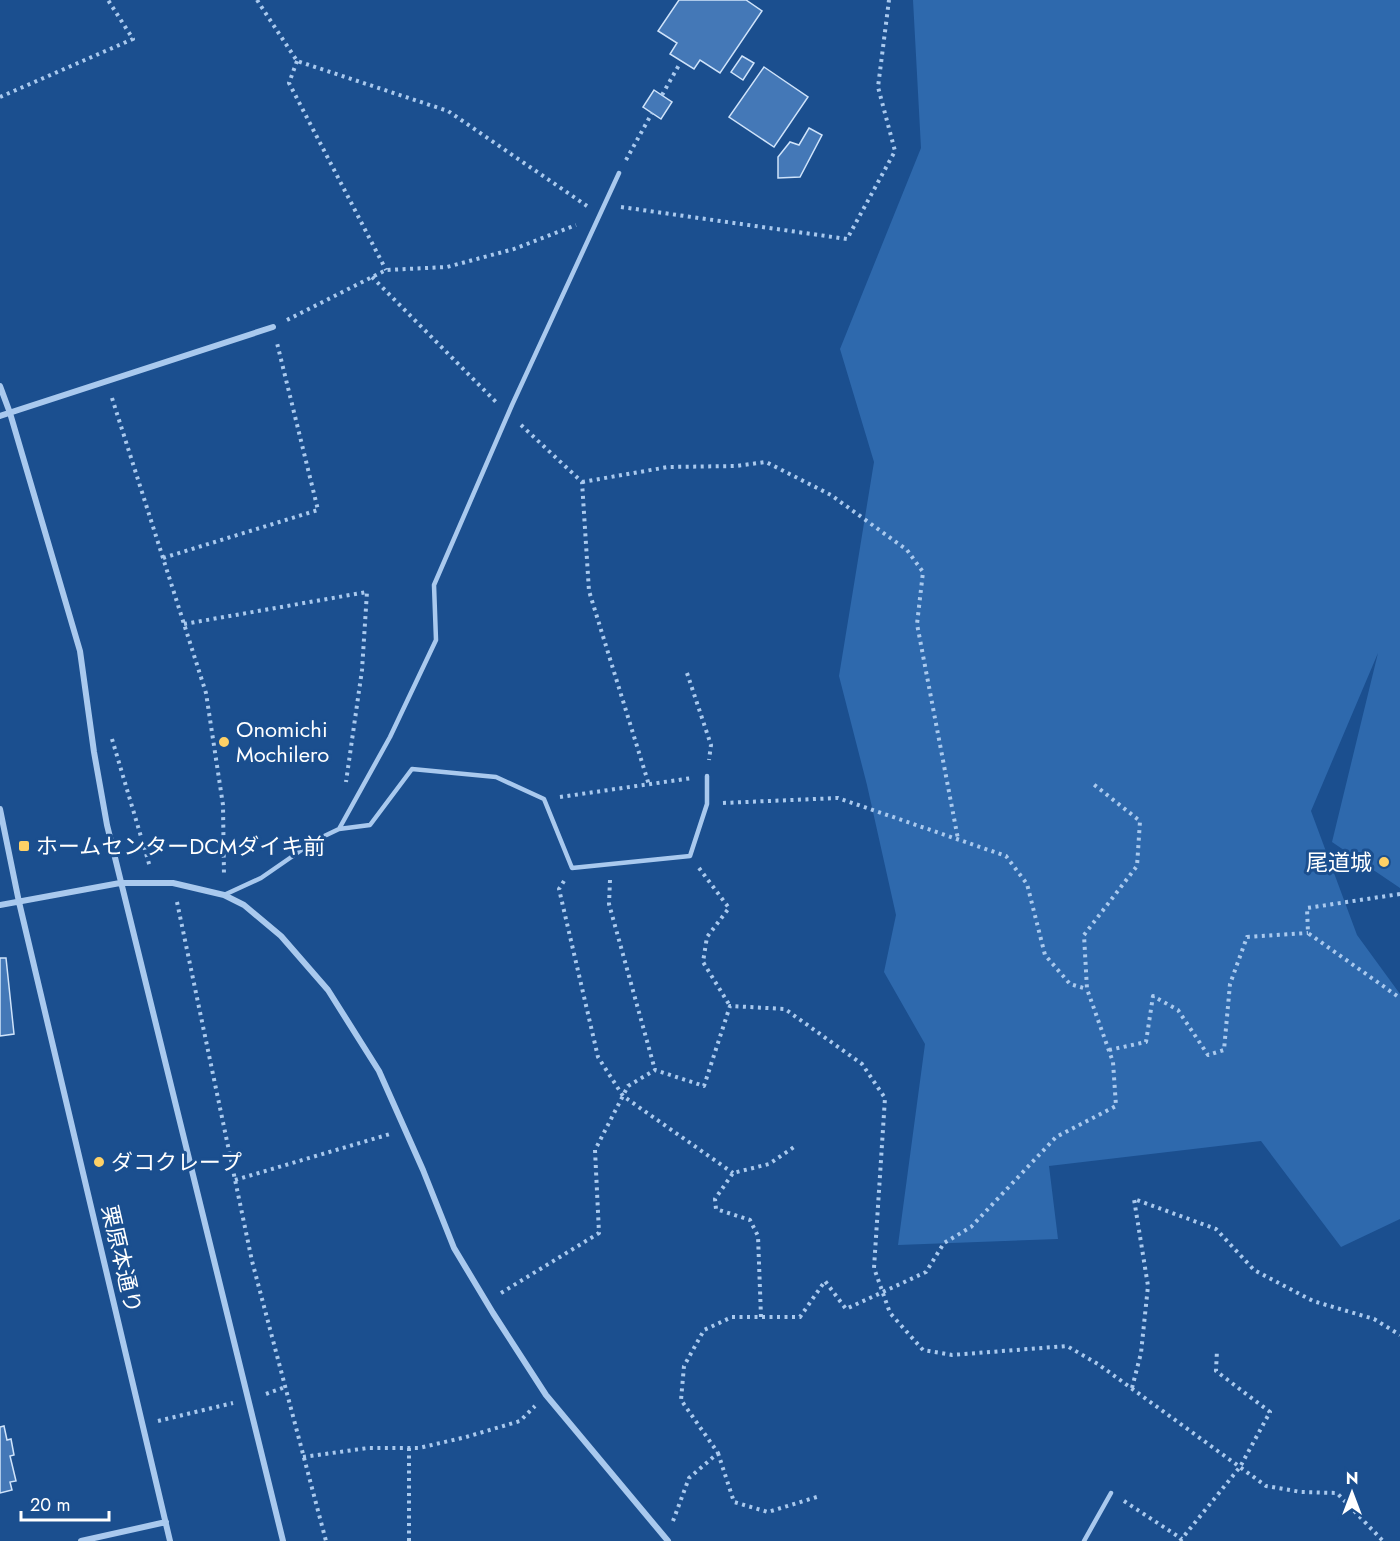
<svg xmlns="http://www.w3.org/2000/svg" width="1400" height="1541" viewBox="0 0 1400 1541" font-family="Jost,'Noto Sans JP',sans-serif">
<style>
.green{fill:#2e69ad}
.building{fill:#4478b7;stroke:#cfe3fa;stroke-width:1.5}
.lines{fill:none;stroke-linecap:round;stroke-linejoin:round}
.path{stroke:#a9c9ee;stroke-width:4;stroke-dasharray:3 4.5;stroke-linecap:butt}
.lane{stroke:#a9c9ee;stroke-width:4.5}
.street{stroke:#a9c9ee;stroke-width:6}
.poi-dot{fill:#ffd166;stroke:#1b4f8f;stroke-width:2}
.labels{text-anchor:middle;stroke-width:6;stroke-linejoin:round;paint-order:stroke}
.poi-label{font-size:22px;fill:#fff;stroke:#1b4f8f;text-anchor:start}
.street-label{font-size:22px;fill:#fff;stroke:#1b4f8f}
</style>
<rect width="100%" height="100%" fill="#1b4f8f"/>
<path class="green" d="M913 0H1400V888L1332 842 1378 653 1311 811 1357 935 1400 994V1219L1341 1247 1261 1141 1049 1166 1058 1239 898 1245 925 1044 884 972 896 915 867 785 839 676 874 462 840 349 921 148Z"/>
<path class="building" d="M679 0H746L762 11 720 73 700 60 694 69 670 54 677 43 658 31Z
M742 56 754 63 743 80 731 72Z
M764 67 808 97 774 147 729 117Z
M654 90 672 102 661 119 643 107Z
M809 128 822 135 800 177 778 178V157L790 142 799 145Z
M0 958H6L14 1034 0 1036Z
M4 1426 7 1440 11 1439 14 1455 10 1456 16 1481 10 1482 12 1490 0 1493V1427Z"/>
<g class="lines">
<path class="path" d="M257 0 297 61 448 111 587 206
M297 61 289 83 386 270
M662 95 679 65
M0 97 133 39 108 0
M626 160 652 113
M621 207 847 239 895 151 878 87 889 0
M372 277 496 402
M287 320 386 270 447 267 514 249 576 225
M112 398 206 693 223 805 224 876
M521 425 582 482 589 591 649 785
M582 482 668 467 736 466 766 462 831 495 907 550 923 572 917 624 958 839
M163 558 318 510 277 343
M184 624 367 592 362 670 346 782
M687 673 711 745 709 760
M112 739 150 867
M560 797 692 778
M723 803 838 798 1006 856 1027 884 1045 955 1070 984 1087 989
M699 868 729 908 707 937 703 962 730 1006
M610 880 609 904 655 1070
M564 881 559 889 598 1057 623 1096 733 1173
M1400 894 1307 908 1308 933 1400 998
M177 902 252 1261 326 1541
M1109 1050 1146 1042 1153 996 1178 1010 1208 1055 1224 1050 1230 984 1247 937 1308 933
M235 1180 390 1134
M501 1293 599 1233 595 1150 628 1086 655 1070 704 1086 730 1006 785 1009 862 1064 885 1098 874 1268 890 1313 923 1350 952 1355 1067 1346 1098 1364 1266 1486 1301 1492 1337 1493 1383 1541
M761 1317 758 1236 750 1220 716 1209 715 1199 733 1173 769 1164 797 1145
M1132 1388 1141 1353 1148 1286 1134 1199 1216 1229 1254 1270 1313 1301 1374 1319 1400 1335
M266 1394 285 1387
M158 1421 233 1403
M409 1448V1541
M718 1453 734 1502 768 1512 820 1496
M303 1457 368 1448H419L466 1437 520 1421 535 1406
M1124 1501 1182 1539
M673 1521 689 1478 718 1453 681 1400 684 1366 704 1330 732 1317H800L825 1281 846 1309 926 1272 944 1243 971 1227 1056 1137 1116 1106 1113 1062 1087 989 1084 935 1137 866 1140 821 1092 783
M1180 1541 1240 1467 1270 1412 1216 1371 1217 1350"/>
<path class="lane" d="M339 829 370 825 412 769 496 777 544 799 572 868 690 856 707 804V776
M224 895 261 878 316 840 339 829 390 737 436 640 434 585 512 405 619 173
M1084 1541 1111 1493"/>
<path class="street" d="M0 386 10 413 80 651 94 752 107 825 283 1541
M0 416 273 327
M0 809 19 902 170 1541
M0 905 120 883H173L224 895 244 905 281 936 328 990 379 1071 423 1170 454 1248 493 1313 546 1395 668 1541
M81 1541 166 1522"/>
</g>
<g class="poi-dot">
<circle cx="224" cy="742" r="6"/>
<rect x="18" y="840" width="12" height="12" rx="3"/>
<circle cx="1384" cy="862" r="6"/>
<circle cx="99" cy="1162" r="6"/>
</g>
<g class="labels">
<g class="poi-label">
<text x="236" y="737">Onomichi<tspan x="236" dy="25">Mochilero</tspan></text>
<text x="36" y="854">ホームセンターDCMダイキ前</text>
<text x="1372" y="870" text-anchor="end">尾道城</text>
<text x="111" y="1170">ダコクレープ</text>
</g>
<g class="street-label">
<text transform="translate(122 1259) rotate(77)" y="8">栗原本通り</text>
</g>
</g>
<g transform="translate(1352 1493)" stroke="#1b4f8f" stroke-width="4.5" paint-order="stroke">
<path d="M0-4.5L10 22L0 15L-10 22Z" fill="#ffffff"/>
<text y="-9" font-size="16" font-weight="bold" text-anchor="middle" fill="#ffffff">N</text>
</g>
<path d="M21 1511v9h88v-9" fill="none" stroke="#ffffff" stroke-width="3"/>
<text x="30" y="1511" font-size="18" fill="#ffffff" stroke="#1b4f8f" stroke-width="4.5" paint-order="stroke">20 m</text>
</svg>
